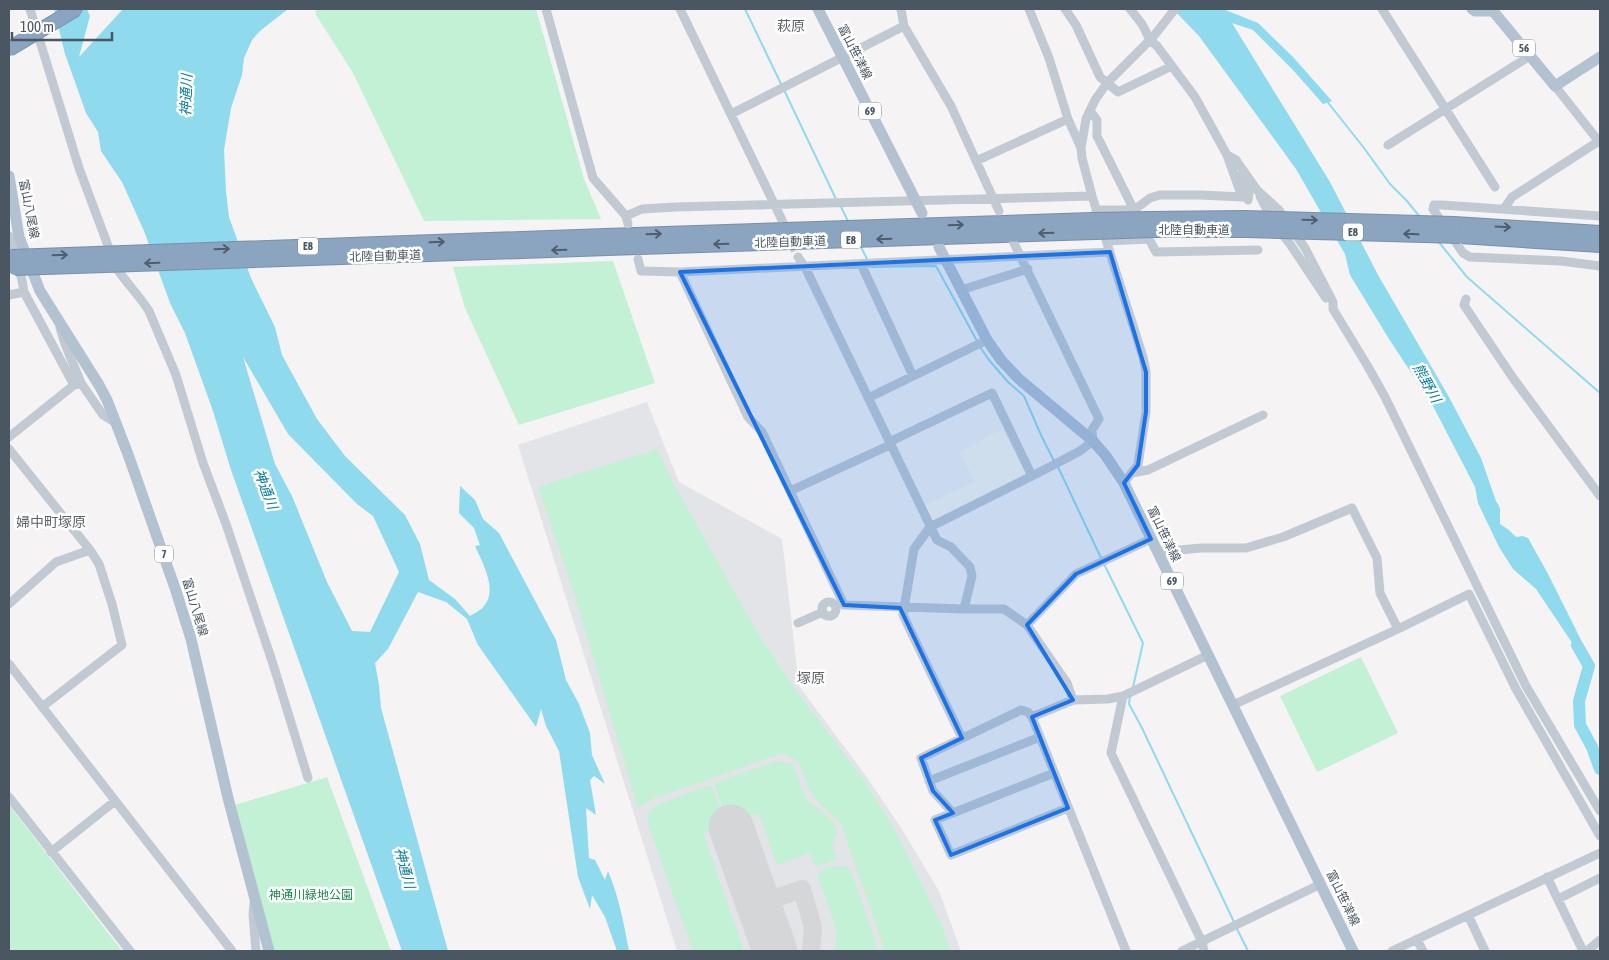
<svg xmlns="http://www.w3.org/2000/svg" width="1609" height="960" viewBox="0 0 1609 960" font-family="'Asap Condensed','Noto Sans JP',sans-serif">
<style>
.commercial{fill:#fdf9ef}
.airport{fill:#e2e4e7}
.green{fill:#c3f1d5}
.water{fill:#90daee;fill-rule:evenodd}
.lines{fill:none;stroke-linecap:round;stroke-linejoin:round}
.stream{stroke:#90daee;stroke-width:2}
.river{stroke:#90daee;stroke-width:12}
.taxiway{stroke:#d5d6d8;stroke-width:18}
.runway{stroke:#d5d6d8;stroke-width:45}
.minor-tunnel{stroke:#caccce;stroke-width:9;stroke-dasharray:9 4.5;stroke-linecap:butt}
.highway-casing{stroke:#7690ad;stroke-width:16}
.minor{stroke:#c1cad2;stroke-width:9}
.major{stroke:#b3c2d1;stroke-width:11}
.highway{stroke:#8ba5c1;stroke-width:14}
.highway-bridge-casing{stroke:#7690ad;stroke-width:16;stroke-linecap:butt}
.highway-bridge{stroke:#8ba5c1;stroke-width:14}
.oneway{stroke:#505e6b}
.marked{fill:#1a73e8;fill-opacity:0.2;stroke:#1a73e8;stroke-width:4;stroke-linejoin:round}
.labels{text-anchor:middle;stroke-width:5;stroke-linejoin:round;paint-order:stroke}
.shield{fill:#fff;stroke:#808990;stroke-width:1}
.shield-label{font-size:11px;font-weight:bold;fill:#4a5661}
.street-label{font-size:12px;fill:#4a5661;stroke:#fff}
.park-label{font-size:12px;fill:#17864f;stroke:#fff}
.neighbourhood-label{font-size:14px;fill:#5f6368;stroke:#fff}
.water-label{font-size:14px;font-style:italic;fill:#0c7c9b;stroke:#fff}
</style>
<rect width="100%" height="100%" fill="#f5f3f3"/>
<path class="commercial" d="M1002 429 1027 474 932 522 923 506 975 481 959 452Z"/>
<path class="airport" d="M647 402 679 482 782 539 799 686 866 776 900 826 939 891 961 951H677L518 445Z"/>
<path class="green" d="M315 9H536L584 179 601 219 424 221 353 73 316 15Z
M613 261 655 383 519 425 465 308 453 267Z
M657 449 674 484 757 632 795 689 863 779 894 828 942 926 950 951H883L882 942 841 824C832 813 820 806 813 795 800 778 807 757 780 754L650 800 638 809 575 596 538 487Z
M1361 657 1398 733 1317 772 1280 696Z
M777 761 792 764C799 775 800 787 806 798 813 808 838 818 837 834 836 837 833 842 832 845L837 859 815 867 810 853 777 865 759 813 729 824 714 783Z
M327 777 391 951H269L235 805Z
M710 785 714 790 726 825 703 833 744 951H693L649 827 648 813 657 805Z
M9 805 122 951H9Z
M838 866 847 867 851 871 875 940 876 951H835L837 932 817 874 826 868Z"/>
<path class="water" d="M54 9H87L90 16 79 57 123 9H288L260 31 252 40 244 58 242 75 231 108 224 150 226 192 229 217 251 278 275 327 282 355 317 419 345 456 405 515 420 544 429 580 455 599 470 616C474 613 480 611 483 607 499 591 482 562 475 546L480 545 474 528 459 513 460 486 475 500 483 519 499 533 556 640 566 680 579 704 590 733 592 755 605 784 594 776 590 780 596 815 586 808 589 858 595 860 605 880 608 871C619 897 624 924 629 951H617L605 917 592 895 590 909 578 877 559 751 546 726 541 709 536 727 478 645 467 619 446 602 418 592 388 649 375 663 379 685 381 708 448 951H402L231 470 213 411 185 333 170 303 144 231 122 182 101 151 98 132 86 113 65 54ZM243 357 288 434 357 504 373 516 399 572 370 632 352 631 327 582 292 496 275 464Z
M1173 9H1223L1258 23 1293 57 1332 101 1323 104 1293 70 1253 30 1232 23 1330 182 1378 275 1449 397 1481 458 1496 501 1500 508V524L1509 530 1516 537 1523 536 1528 538 1547 572 1591 660 1583 659 1536 589 1513 569 1499 547 1478 503 1475 487 1433 406 1389 339 1350 275 1345 254 1296 169 1199 36Z"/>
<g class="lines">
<path class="stream" d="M745 9 782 86
M784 90 836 199
M1326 100 1364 148 1390 184 1407 201 1420 217
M840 205 849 223
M1438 241 1467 277 1600 393
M860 245 868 261
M872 267 936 266 977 341
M980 347 989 360 1008 382 1024 396 1041 435 1054 461
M1058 467 1101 558
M1104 564 1143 643 1133 687
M1130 696 1129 704 1142 728 1234 922
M1237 929 1248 951"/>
<path class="river" d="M1577 645 1589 666 1579 701 1580 725 1592 747 1600 769"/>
<path class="taxiway" d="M759 904 802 889 813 927 811 951"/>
<path class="runway" d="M731 827 775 951"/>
<path class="minor-tunnel" d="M781 218 798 257"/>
<g class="highway-casing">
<path id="highway" d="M1150 219 1244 218
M1454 224 1600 233
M1154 230H1247
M605 236 1092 220
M1460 236 1600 245
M608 248 1095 232"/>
</g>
<path class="minor" d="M30 9 79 168 116 267C126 283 139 295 149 311L176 375 203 463 226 524 273 664 308 778
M546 9 593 178 626 216 628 224
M680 9 781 218
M901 9 904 26 951 106 999 211
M1029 9 1049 58 1068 119 1081 148
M1065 9 1076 25 1100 77 1118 92 1172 66
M1382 9 1495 187
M1555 86 1600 143
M1090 111 1097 120V136L1136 214
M731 114 904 26
M1388 145 1530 56
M1227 155 1236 160 1257 190 1279 210 1305 248 1333 302V309L1367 365 1385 397 1526 686 1600 811
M976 161 1068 119
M1237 176 1242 178 1249 194 1248 200
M1260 196 1273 222 1290 244 1326 298
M1504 209 1512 197 1599 141
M1096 210H1134L1150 198 1160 195H1200L1242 197 1227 155 1195 97 1157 46 1150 40 1142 24 1130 9
M626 216 642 209 675 207 1092 196
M1600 216 1442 205H1434L1433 209 1463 253 1470 257 1561 261 1600 266
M1143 228 1156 252 1258 250
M9 236 22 280 24 292 9 295
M1107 241 1149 239
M798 257 805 267 937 540 951 547 970 567 972 576 964 609
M638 259 641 271 680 272 1110 252
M861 264 913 376
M680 272 748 417 762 432 844 605 964 609H1004L1027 625 1067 683 1073 700
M961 290 1028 269
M24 292 74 385
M1466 299 1464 305 1513 378 1600 496
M60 328 65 344 81 383 103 415 116 423
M868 398 987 340
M9 437 74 385 79 384
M889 442 992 393 1032 476
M9 449 90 550 99 564 112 604 122 645 42 707
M1132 473 1148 470 1263 415
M1124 483 1138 465 1146 412V372L1143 357 1092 196 1082 158 1081 148 1086 119 1095 100 1107 83 1153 37 1175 9
M790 491 890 445
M1158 552 1201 548H1246L1283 537 1352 508 1377 558 1380 593 1398 629
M822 609a7 7 0 1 1 14 0a7 7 0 1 1-14 0Z
M9 604 56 562 90 550
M798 623 823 612
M1027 625 1076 574 1151 539
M9 664 232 951
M1123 696 1111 753 1202 942 1204 951
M1233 705 1398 629 1469 594 1516 689 1600 836
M1032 717 1073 700 1108 699 1123 696 1208 655
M962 738 903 615 914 549 930 527 1038 473 1080 451 1093 441 1092 430 1099 419 1013 241
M1054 773 935 820 951 855 1068 808
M929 781 1040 737
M9 797 130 951
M953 813 933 791 921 758 1021 710 1028 712 1032 717 1126 951
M51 852 115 801
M1547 877 1583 951
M1558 899 1600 878
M254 903 253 915 256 951
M1468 915 1485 951
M1417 940 1423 951
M1182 951 1321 884
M1392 951 1600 853
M1587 951 1600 940"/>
<path class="major" d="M818 9 922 213
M1472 9 1475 11H1493L1555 86 1600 57
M9 176 19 237 40 291 99 385 107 400 129 457 176 591 191 639 228 798 269 951
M939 247 987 340 1001 360 1019 379 1093 441 1106 456 1124 483 1353 951"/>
<use href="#highway" class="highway"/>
<g class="highway-bridge-casing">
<path id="highway-bridge" d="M9 49 76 9
M1244 218 1454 224
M1092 220 1150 219
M1247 230 1460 236
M1095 232 1154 230
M11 257 605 236
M15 268 608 248"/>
</g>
<use href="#highway-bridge" class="highway-bridge"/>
</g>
<defs><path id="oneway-shaft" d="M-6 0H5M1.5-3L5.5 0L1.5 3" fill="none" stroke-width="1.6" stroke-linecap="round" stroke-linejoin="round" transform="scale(1.25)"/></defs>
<g class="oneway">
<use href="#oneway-shaft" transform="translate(1310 220) rotate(1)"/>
<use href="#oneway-shaft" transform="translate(956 225) rotate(-2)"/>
<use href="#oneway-shaft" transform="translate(1503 227) rotate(3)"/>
<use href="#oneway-shaft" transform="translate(1046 233) rotate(178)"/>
<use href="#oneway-shaft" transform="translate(654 234) rotate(-2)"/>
<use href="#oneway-shaft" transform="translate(1411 234) rotate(-178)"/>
<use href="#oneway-shaft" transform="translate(884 239) rotate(178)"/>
<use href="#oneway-shaft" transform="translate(437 242) rotate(-2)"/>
<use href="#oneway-shaft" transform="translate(721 244) rotate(178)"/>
<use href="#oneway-shaft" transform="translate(222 249) rotate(-2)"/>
<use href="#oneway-shaft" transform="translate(559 250) rotate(178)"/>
<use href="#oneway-shaft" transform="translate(60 255) rotate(-2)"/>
<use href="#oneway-shaft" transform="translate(152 263) rotate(178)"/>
</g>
<path class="marked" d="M1110 252 1146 372V412L1138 465 1124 483 1151 539 1076 574 1027 625 1073 700 1032 717 1068 808 951 855 935 820 953 813 933 791 921 758 962 738 900 608 844 605 680 272Z"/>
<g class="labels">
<g class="shield">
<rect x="1513" y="39.5" width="22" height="17" rx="4"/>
<rect x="859" y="102.5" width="22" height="17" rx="4"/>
<rect x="1343" y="223.5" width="20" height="17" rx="4"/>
<rect x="841" y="231.5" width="20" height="17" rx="4"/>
<rect x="298" y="237.5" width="20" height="17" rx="4"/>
<rect x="155" y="545.5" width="18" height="17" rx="4"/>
<rect x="1161" y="572.5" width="22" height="17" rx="4"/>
</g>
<g class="shield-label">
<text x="1524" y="52">56</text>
<text x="870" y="115">69</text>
<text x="1353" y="236">E8</text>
<text x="851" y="244">E8</text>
<text x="308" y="250">E8</text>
<text x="164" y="558">7</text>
<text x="1172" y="585">69</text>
</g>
<g class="street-label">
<text transform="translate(855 52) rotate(63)" y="4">富山笹津線</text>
<text transform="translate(29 209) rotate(79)" y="4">富山八尾線</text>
<text x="1194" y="234">北陸自動車道</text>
<text transform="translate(790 242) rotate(-2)" y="4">北陸自動車道</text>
<text transform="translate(385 256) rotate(-2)" y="4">北陸自動車道</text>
<text transform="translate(1164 534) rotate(64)" y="4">富山笹津線</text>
<text transform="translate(195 607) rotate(73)" y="4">富山八尾線</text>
<text transform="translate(1343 898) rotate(64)" y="4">富山笹津線</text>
</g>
<g class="park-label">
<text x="311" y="899">神通川緑地公園</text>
</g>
<g class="neighbourhood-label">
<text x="791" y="31">萩原</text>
<text x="51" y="527">婦中町塚原</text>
<text x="811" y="683">塚原</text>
</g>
<g class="water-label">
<text transform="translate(186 95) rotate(-88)" y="5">神通川</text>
<text transform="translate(1427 383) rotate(61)" y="5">熊野川</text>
<text transform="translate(266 489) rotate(69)" y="5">神通川</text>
<text transform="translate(405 868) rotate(75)" y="5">神通川</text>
</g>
</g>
<rect width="1609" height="960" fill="none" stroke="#4a5661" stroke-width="20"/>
<path d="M12 32v8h100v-8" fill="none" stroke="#4a5661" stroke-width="2.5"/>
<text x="20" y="32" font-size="15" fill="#4a5661" stroke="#ffffff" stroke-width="4" paint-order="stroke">100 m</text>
</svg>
